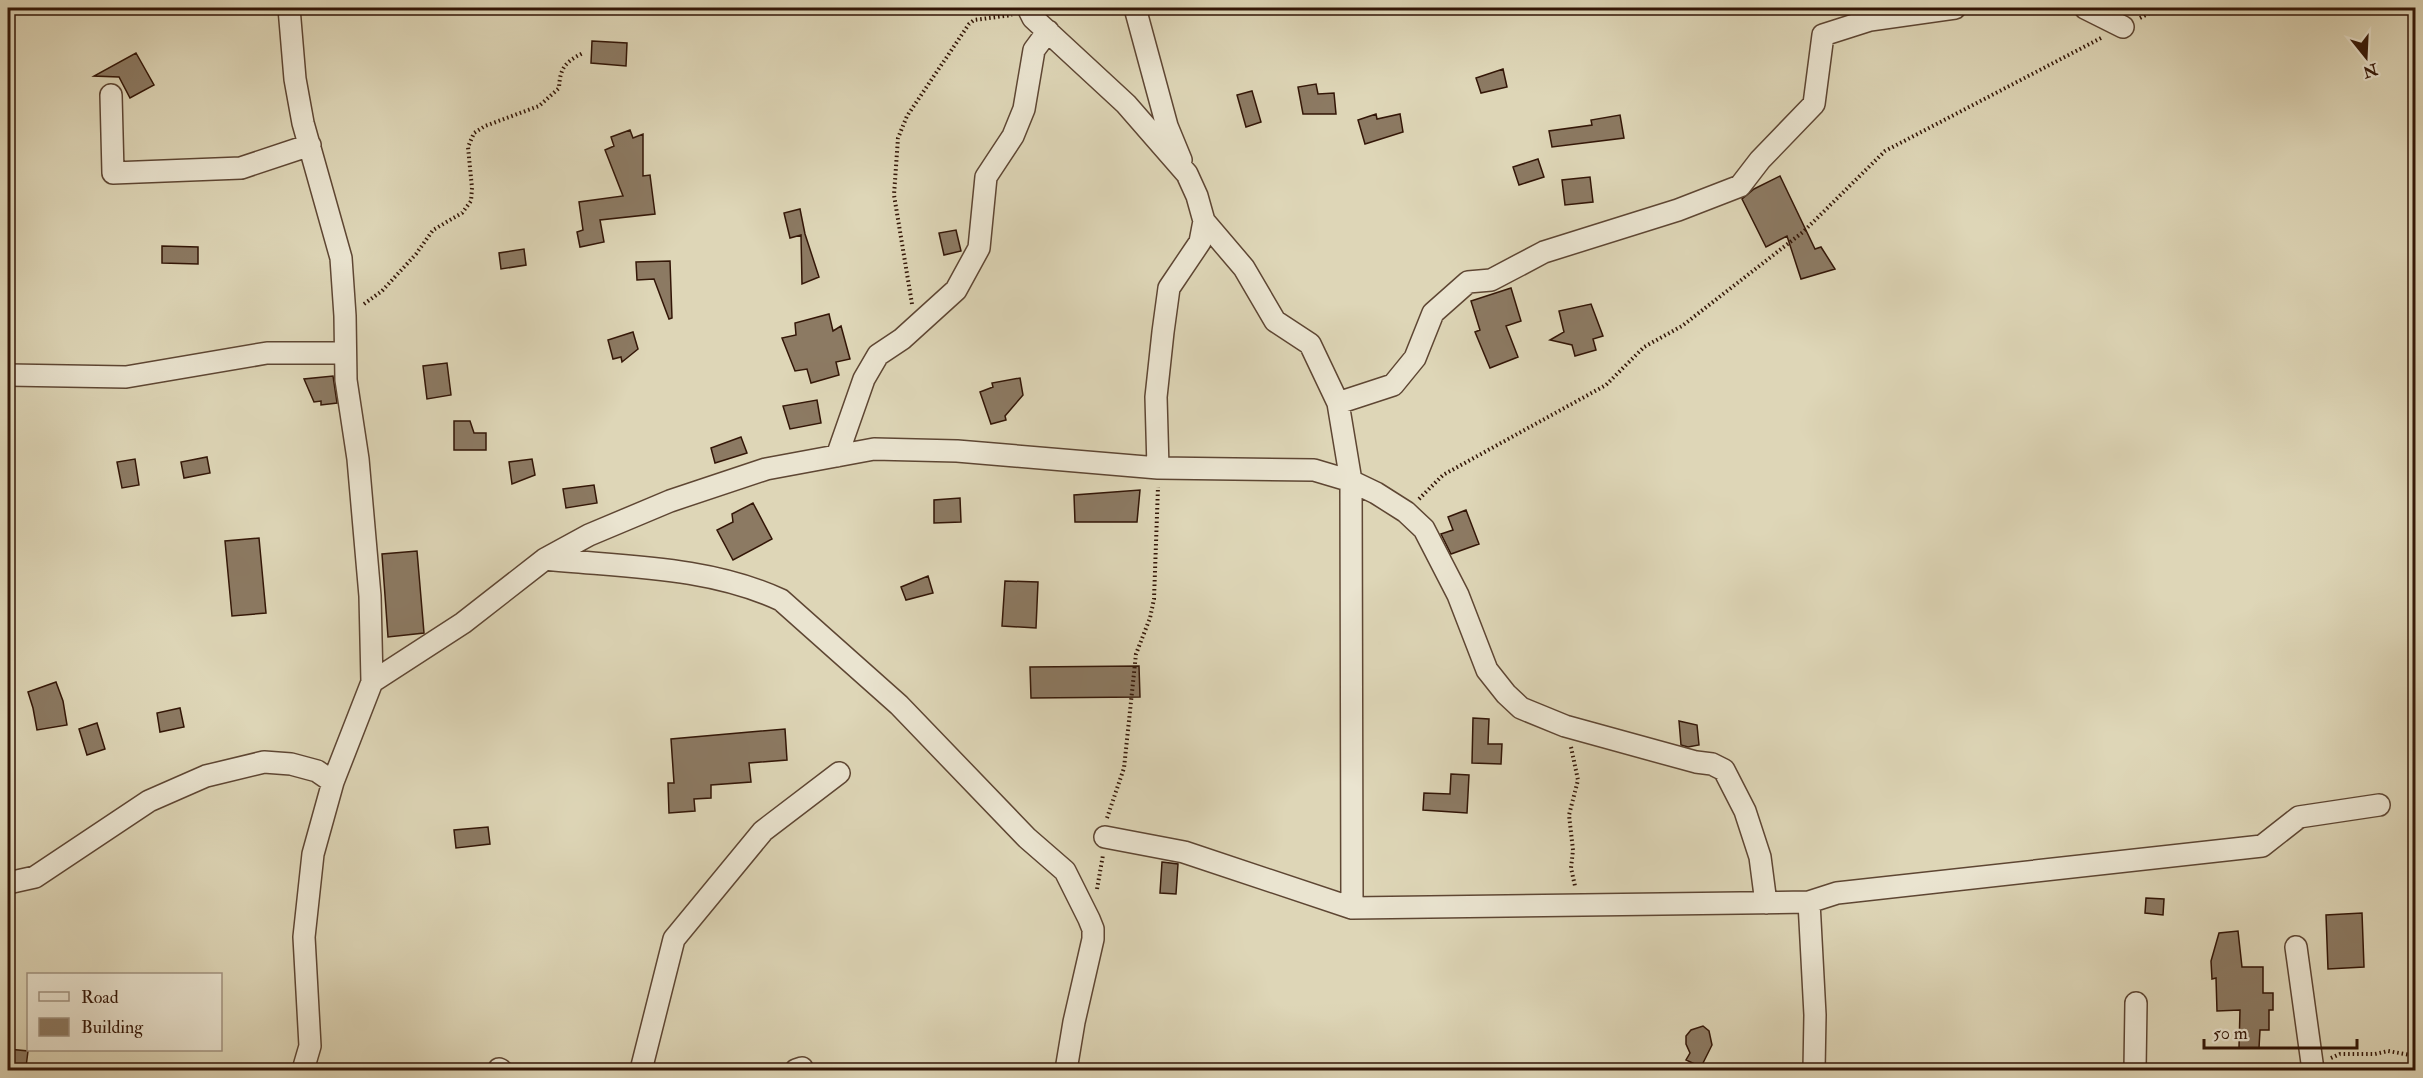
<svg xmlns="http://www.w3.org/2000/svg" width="2423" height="1078" viewBox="0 0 2423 1078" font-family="'IM FELL Double Pica',serif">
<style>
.building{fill:#8c7a63;stroke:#331607;stroke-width:1.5}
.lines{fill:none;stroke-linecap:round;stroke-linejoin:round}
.minor-casing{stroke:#5e4633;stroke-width:24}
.path{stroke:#331607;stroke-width:4;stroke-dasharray:1.5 3;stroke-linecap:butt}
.minor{stroke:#eae4d0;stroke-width:21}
</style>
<rect width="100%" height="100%" fill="#ded6b7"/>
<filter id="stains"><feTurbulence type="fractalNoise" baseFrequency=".00333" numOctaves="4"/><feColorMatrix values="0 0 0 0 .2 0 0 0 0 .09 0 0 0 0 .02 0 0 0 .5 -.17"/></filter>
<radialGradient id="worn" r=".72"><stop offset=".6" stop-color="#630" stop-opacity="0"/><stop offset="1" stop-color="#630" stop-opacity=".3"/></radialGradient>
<path class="building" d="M592 41 627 43 626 66 591 63Z
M136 53 154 85 130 98 119 77 94 76Z
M1503 69 1507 87 1481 93 1476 78Z
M1316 84 1318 94 1334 93 1336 114H1303L1298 87Z
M1252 91 1261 122 1246 127 1237 95Z
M1376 114 1377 119 1400 114 1403 132 1365 144 1358 120Z
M1620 115 1624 138 1552 147 1549 131 1592 125 1591 120Z
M630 130 633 138 643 134V176L650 175 655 214 600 220 604 242 580 247 577 232 583 230 579 202 623 196 605 150 614 146 611 137Z
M1538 159 1544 177 1519 185 1513 167Z
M1780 176 1815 249 1821 247 1835 269 1801 279 1787 236 1766 247 1742 199 1754 189Z
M1590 177 1593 202 1565 205 1562 180Z
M800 209 805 234 819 277 802 284 801 235 790 238 784 213Z
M956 230 961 251 944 255 939 233Z
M162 246 198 247V264L162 263Z
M524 249 526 265 501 269 499 253Z
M670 261 672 318 669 319 654 279 637 280 636 262Z
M1511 288 1521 321 1506 326 1518 357 1490 368 1475 332 1480 330 1471 301Z
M1591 304 1603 336 1593 339 1596 350 1575 356 1572 345 1550 340 1564 332 1559 311Z
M829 314 833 331 841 326 850 359 836 362 839 375 811 383 807 369 795 371 782 338 796 335 795 323Z
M633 332 638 349 622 362 621 357 613 359 608 340Z
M447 363 451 395 427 399 423 366Z
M333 376 337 403 321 405V401L314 402 304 379Z
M1020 378 1023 395 1005 416 1006 420 991 424 980 392 993 387 992 383Z
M817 400 821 423 790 429 783 406Z
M454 421H470L474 433H486V450H454Z
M741 437 747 453 715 463 711 448Z
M207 457 210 473 184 478 181 462Z
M135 459 139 485 122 488 117 462Z
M532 459 535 475 512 484 509 462Z
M594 485 597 503 566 508 563 489Z
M1140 490 1137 522H1075L1074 495Z
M960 498 961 522 934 523V500Z
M753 503 772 539 733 560 717 530 733 522 732 514Z
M1466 510 1479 544 1451 554 1441 534 1453 530 1448 517Z
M259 538 266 613 232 616 225 541Z
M417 551 424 633 388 637 382 554Z
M928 576 933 593 906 600 901 587Z
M1005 581 1038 582 1036 628 1002 626Z
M1139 666 1140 697 1031 698 1030 667Z
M56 682 63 701 67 725 37 730 33 708 28 692Z
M180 708 184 727 160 732 157 713Z
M1473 718 1489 719 1488 744H1502L1501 764 1472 763Z
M1679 721 1697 725 1699 745 1688 747 1681 745Z
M97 723 105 749 87 755 79 729Z
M785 729 787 760 749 763 751 782 711 785V798L694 799 695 811 669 813 668 783H674L671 739Z
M1451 774 1469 775 1467 813 1423 810 1424 793 1450 794Z
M488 827 490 844 456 848 454 830Z
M1162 862 1178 864 1176 894 1160 893Z
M2146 898 2164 899 2163 915 2145 913Z
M2362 913 2364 967 2328 969 2326 915Z
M2238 931 2242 967H2263V993H2273V1010H2269V1030H2260L2259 1048H2239L2240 1010 2217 1011 2216 978 2212 979 2211 961 2219 933Z
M1703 1026 1709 1031 1712 1045 1701 1067 1686 1060 1690 1053 1686 1044V1036L1691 1030Z
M8 1049 28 1051 26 1067 8 1065Z"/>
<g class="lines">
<g class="minor-casing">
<path id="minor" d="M289 8 295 79 303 123 341 258 345 316 346 380 358 459 370 596 372 682 333 782 313 854 304 937 310 1046 303 1070
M1028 8 1033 18 1126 104 1187 174 1197 196 1204 221 1200 242 1169 288 1163 332 1156 397 1158 468
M1135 8 1167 126 1181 160
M2085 8 2123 27
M111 95 113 173 241 168 310 145
M1204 221 1244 268 1275 321 1310 344 1338 403 1351 481 1352 908 1809 902
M8 375 126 377 267 353H345
M1338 403 1393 385 1415 358 1433 313 1468 282 1491 280 1544 252 1678 210 1740 186 1760 160 1814 104 1823 35 1870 20 1955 8
M837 456 864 379 878 355 902 339 956 290 979 248 986 177 1013 136 1024 109 1034 50 1048 31
M545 559C623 567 708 566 781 600L899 705 1027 838 1065 871 1089 919 1093 929V939L1074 1022 1066 1070
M372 682 463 623 545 559 589 535 670 501 766 469 874 449 957 451 1158 468 1314 470 1351 481 1376 493 1406 512 1424 529 1458 595 1487 670 1506 694 1521 708 1565 726 1696 762 1712 764 1724 770 1745 811 1760 857 1766 903
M1105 837 1184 852 1352 908
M8 883 35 877 149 801 206 776 264 762 291 764 317 771 333 782
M2296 947 2313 1070
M499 1069 501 1070
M641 1070 674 939 763 831 839 773
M796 1070 802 1068V1070
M1814 1070 1815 1015 1809 902 1837 893 2262 846 2299 817 2379 805
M2135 1070 2136 1003"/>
</g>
<path class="path" d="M2140 18 2159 8
M364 304 382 291 416 254 433 230 462 213 471 201 472 188 468 147 474 133 485 126 539 106 559 88C560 68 565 62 583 53
M912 304 894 195 898 138 907 116 969 24 974 20 1012 15
M1419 499 1443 475 1606 385 1644 347 1682 326 1803 232 1885 151 2101 38
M1571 747 1578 780 1569 815 1573 850 1571 868 1575 886
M1107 818 1124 768 1136 654 1150 618 1154 599 1158 487
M1097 889 1103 855
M2331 1058 2340 1054H2375L2388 1051 2416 1056"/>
<use href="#minor" class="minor"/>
</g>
<rect width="2423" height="1078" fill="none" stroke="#ded6b7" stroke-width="30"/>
<rect x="9" y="9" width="2405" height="1060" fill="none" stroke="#331607" stroke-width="3"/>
<rect x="15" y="15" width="2393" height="1048" fill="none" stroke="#331607" stroke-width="1.5"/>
<rect x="27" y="973" width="195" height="78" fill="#eae4d0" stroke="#a19280" stroke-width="1.5"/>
<rect x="39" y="992" width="30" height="9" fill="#eae4d0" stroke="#a19280" stroke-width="1.5"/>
<text x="81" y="1003" font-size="18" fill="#331607">Road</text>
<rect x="39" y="1018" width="30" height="18" fill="#8c7a63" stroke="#a19280" stroke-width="1.5"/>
<text x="81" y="1033" font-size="18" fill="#331607">Building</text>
<g transform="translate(2366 57) rotate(162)" stroke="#eae4d0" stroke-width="4.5" paint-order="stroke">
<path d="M0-4.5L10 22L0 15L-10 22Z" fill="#331607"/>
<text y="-9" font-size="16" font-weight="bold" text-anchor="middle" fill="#331607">N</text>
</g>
<path d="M2204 1039v9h153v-9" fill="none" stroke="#331607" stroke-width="3"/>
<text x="2213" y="1039" font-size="18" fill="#331607" stroke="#eae4d0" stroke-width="4.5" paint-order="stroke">50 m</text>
<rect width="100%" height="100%" filter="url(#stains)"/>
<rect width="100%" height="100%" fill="url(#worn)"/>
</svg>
